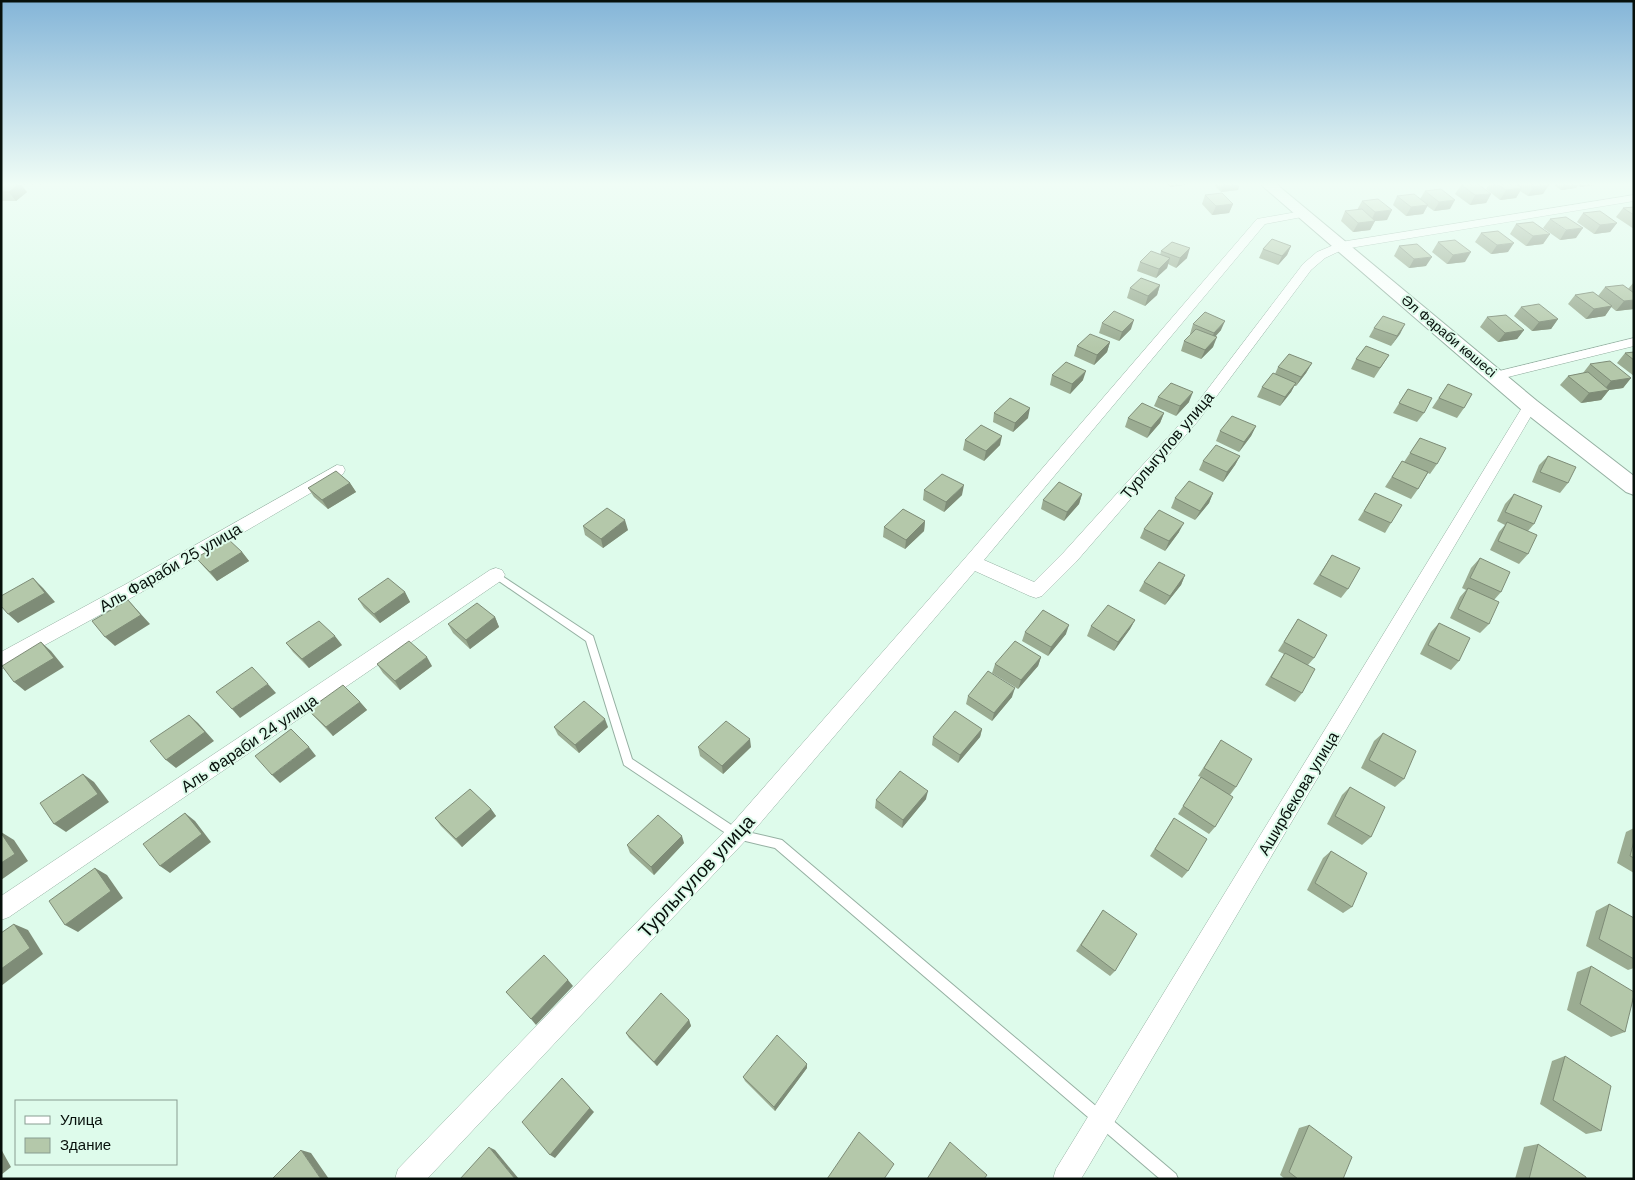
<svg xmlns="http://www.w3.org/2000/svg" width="1635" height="1180" viewBox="0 0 1635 1180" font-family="'DM Sans',sans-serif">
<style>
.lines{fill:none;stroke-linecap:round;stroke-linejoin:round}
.lane-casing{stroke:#95b0a2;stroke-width:2}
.street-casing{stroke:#95b0a2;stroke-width:1}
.secondary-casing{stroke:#95b0a2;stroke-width:2}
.lane{fill:#fff;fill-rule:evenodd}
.street{fill:#fff;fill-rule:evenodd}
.secondary{fill:#fff;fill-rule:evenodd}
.wall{fill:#9bac92}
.shaded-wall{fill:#7e8c77}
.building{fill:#b4c8aa;stroke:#7e8c77}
.labels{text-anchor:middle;stroke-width:4;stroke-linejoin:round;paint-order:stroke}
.far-street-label{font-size:14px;fill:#07100b;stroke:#defbeb}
.street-label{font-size:16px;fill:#07100b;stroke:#defbeb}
.near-street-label{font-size:19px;fill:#07100b;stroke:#defbeb}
</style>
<rect width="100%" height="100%" fill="#defbeb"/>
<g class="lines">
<g class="lane-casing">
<path id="lane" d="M496 572 593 636 632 759 739 830 782 840 1176 1174 1178 1179H1160L775 848 733 838 624 765 586 641 493 577 492 575Z"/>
</g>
<g class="street-casing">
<path id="street" d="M1634 195V201L1344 249 1325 258 1311 270 1198 421 1076 562 1042 596 1036 598 1030 596 975 571 745 841 427 1179H395L398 1169 729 827 966 557 1257 219 1302 211 1308 214 1302 217 1265 224 984 560 1034 582 1064 552 1188 415 1303 264 1317 252 1341 242Z
M1634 338V346L1496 380 1491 379 1489 376 1491 373Z
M1530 401 1535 403 1537 406 1081 1179H1053L1056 1169 1523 406 1525 403Z
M337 465 343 466 345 470 343 474 140 593 1 669V652L128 583Z
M496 568 502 570 505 575 502 580 9 917 1 920V896L490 570Z"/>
</g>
<g class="secondary-casing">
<path id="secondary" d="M1259 183H1275L1537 401 1634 476V495L1626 492 1523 411Z"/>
</g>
<use href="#lane" class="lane"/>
<use href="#street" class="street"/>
<use href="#secondary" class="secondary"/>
</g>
<path class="wall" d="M1 183 27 192 16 201H1Z
M21 183H46L44 185H22Z
M1166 183H1187L1186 185 1170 187Z
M1212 183H1240L1238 190 1221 192Z
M1489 183H1546L1543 194 1528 196 1520 191 1516 198 1500 200 1486 189Z
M1550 183H1596L1595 185 1580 187 1578 185 1576 188 1561 190Z
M1461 185 1491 194 1486 203 1470 205 1455 194Z
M1425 191 1450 209 1434 211 1427 206 1423 214 1406 216 1393 205 1397 196 1420 199Z
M1205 195 1233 204 1229 213 1212 215 1202 204Z
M1362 201 1387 220 1375 221 1370 230 1353 232 1341 221 1345 211 1357 210Z
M1634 207V229L1616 217 1623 208Z
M1583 213 1617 223 1610 232 1594 234 1577 222Z
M1550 219 1576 238 1560 240 1543 228Z
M1516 224 1550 234 1543 244 1526 246 1510 234Z
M1481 233 1508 252 1491 254 1475 242Z
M1438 242 1465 262 1447 264 1432 252Z
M1291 246 1287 255 1278 265 1259 258 1263 249Z
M1399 246 1426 266 1409 268 1394 256Z
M1161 251 1187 258 1176 268 1168 264 1167 268 1156 278 1137 271 1140 262 1160 255Z
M1634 282V309L1616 311 1611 307 1605 316 1586 319 1568 304 1575 295 1598 296 1605 287 1628 289Z
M1160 285 1157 295 1145 306 1127 298 1130 288Z
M1521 307 1558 319 1551 329 1532 331 1514 316Z
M1487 317 1524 330 1517 339 1498 342 1480 327Z
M1102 323 1131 329 1119 341 1099 333Z
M1193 324 1221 330 1215 337 1213 347 1201 359 1181 351 1184 341 1191 334H1190Z
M1405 324 1391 346 1369 337 1374 328Z
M1110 342 1107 352 1094 365 1074 356 1077 346Z
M1634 352V376L1617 363 1625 353Z
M1389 355 1374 378 1351 369 1356 359Z
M1312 363 1306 373 1296 386H1294L1291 392 1280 406 1257 397 1262 387 1275 374 1278 367Z
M1590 364 1631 378 1623 388 1609 390 1601 400 1581 403 1560 385 1568 376 1583 373Z
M1052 375 1083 380 1070 394 1050 385Z
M1448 384 1464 408 1457 418 1432 408Z
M1408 389 1424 413 1417 422 1393 413Z
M1158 397 1189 402 1176 416 1154 406Z
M994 413 1028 418 1013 432 993 422Z
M1164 413 1160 423 1147 438 1125 427 1128 418Z
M1256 426 1251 436 1239 452 1216 441 1220 431Z
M1420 438 1437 464 1430 474 1428 473 1418 489 1411 499 1385 487 1402 461 1404 462Z
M965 440 1000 445 984 461 963 450Z
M1240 456 1235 465 1223 482 1199 470 1203 461Z
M1548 456 1568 483 1560 493 1532 482 1539 465Z
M350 483 356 492 328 509 314 497 308 488Z
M924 490 962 495 944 512 923 500Z
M1213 493 1209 503 1195 520 1171 508 1175 498Z
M1375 493 1391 523 1385 533 1358 520Z
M1082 494 1079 504 1064 521 1041 509 1043 500Z
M1514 494 1534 524 1528 531V554L1519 564 1490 550 1499 532 1505 525 1497 521 1505 504Z
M925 521 924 531 905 549 883 537 884 527Z
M583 526 628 530 603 548 585 535Z
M1144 529 1179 532 1165 551 1140 538Z
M242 552 249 561 217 581 204 567 196 558Z
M1332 555 1348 589 1341 598 1313 584Z
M1480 558 1501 592 1494 600 1489 624 1480 633 1450 618 1460 597 1466 590 1462 588 1471 568Z
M1185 575 1181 585 1165 605 1139 591 1144 582Z
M405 592 410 602 380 623 364 608 358 599Z
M495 617 499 627 470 649 453 633 448 624Z
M1298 619 1314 658 1308 665 1302 693 1295 702 1265 685 1284 654 1278 651Z
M1135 620 1130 629 1114 651 1087 636 1091 626Z
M1439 623 1459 661 1451 670 1420 654 1431 632Z
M1025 632 1066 634 1048 656 1022 641Z
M286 643 342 645 309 668 293 652Z
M1041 657 1038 666 1018 689 992 673 995 664Z
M377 664 432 666 400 690 383 673Z
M968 696 1012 697 992 721 966 704Z
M360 702 367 710 333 736 308 710Z
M554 727H608L579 753 558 735Z
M982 729 980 737 958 763 932 745 933 737Z
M1383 733 1404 779 1395 787 1361 768 1374 741Z
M1221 740 1236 787 1230 795 1215 827 1209 834 1178 814 1201 777 1198 776Z
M698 747H751L723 774 700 756Z
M1350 787 1371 837 1362 845 1327 824 1342 795Z
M926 799 902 828 875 808 876 800Z
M491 809 496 816 462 847 441 826 435 818Z
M1174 818 1188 871 1182 878 1150 856Z
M1634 828V873L1617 863 1626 832Z
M684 843 654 875 630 853 627 845Z
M1331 851 1352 907 1343 913 1307 890 1323 858Z
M1609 904 1634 918V968L1628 970 1586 946 1596 911Z
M1103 910 1115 971 1110 976 1076 951Z
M1591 966 1625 1032 1611 1037 1567 1010 1577 972Z
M689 1020 691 1026 657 1066 629 1038 626 1033Z
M1565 1056 1601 1131 1586 1134 1540 1104 1552 1061Z
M807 1068 775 1111 745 1081 743 1077Z
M1309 1125 1343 1179H1285L1280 1175 1299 1128Z
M1538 1144 1586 1179H1515L1524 1147Z"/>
<path class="shaded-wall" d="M20 183 27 192 16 201 9 192Z
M1171 183H1187L1186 185 1170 187Z
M1224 183H1240L1238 190 1221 192Z
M1565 183H1580L1576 188 1561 190Z
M1582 183H1596L1595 185 1580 187Z
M1549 185 1543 194 1528 196 1533 187Z
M1522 188 1516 198 1500 200 1506 190Z
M1491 194 1486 203 1470 205 1475 195Z
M1455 200 1450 209 1434 211 1439 202Z
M1233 204 1229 213 1212 215 1216 206Z
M1428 205 1423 214 1406 216 1411 207Z
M1392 210 1387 220 1375 221 1370 230 1353 232 1358 223 1371 221 1375 212Z
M1617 223 1610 232 1594 234 1600 225Z
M1583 228 1576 238 1560 240 1566 230Z
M1550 234 1543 244 1526 246 1533 236Z
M1514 243 1508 252 1491 254 1497 245Z
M1291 246 1287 255 1278 265 1282 256Z
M1190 248 1187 258 1176 268 1180 258Z
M1471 252 1465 262 1447 264 1453 255Z
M1432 257 1426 266 1409 268 1414 259Z
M1170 258 1167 268 1156 278 1159 269Z
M1160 285 1157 295 1145 306 1148 296Z
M1634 300V309L1616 311 1624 301Z
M1612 306 1605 316 1586 319 1594 309Z
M1558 319 1551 329 1532 331 1539 322Z
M1134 320 1131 329 1119 341 1122 332Z
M1225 321 1221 330 1210 342 1214 333Z
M1405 324 1400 334 1391 346 1397 336Z
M1524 330 1517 339 1498 342 1505 333Z
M1217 337 1213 347 1201 359 1205 350Z
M1110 342 1107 352 1094 365 1097 355Z
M1312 363 1306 373 1296 386 1301 377Z
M1086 371 1083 380 1070 394 1072 384Z
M1631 378 1623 388 1609 390 1601 400 1581 403 1589 393 1603 391 1611 381Z
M1296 383 1291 392 1280 406 1285 397Z
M1193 392 1189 402 1176 416 1180 406Z
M1030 408 1028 418 1013 432 1015 423Z
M1164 413 1160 423 1147 438 1151 428Z
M1256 426 1251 436 1239 452 1244 442Z
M1002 436 1000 445 984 461 986 451Z
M1240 456 1235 465 1223 482 1227 472Z
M350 483 356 492 328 509 322 500Z
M964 485 962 495 944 512 946 502Z
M1213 493 1209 503 1195 520 1200 511Z
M1082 494 1079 504 1064 521 1067 512Z
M625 520 628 530 603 548 601 539Z
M925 521 924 531 905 549 906 540Z
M1184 523 1179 532 1165 551 1169 541Z
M242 552 249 561 217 581 210 572Z
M1185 575 1181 585 1165 605 1170 596Z
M33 578 43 588 55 602 18 623 8 614Z
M405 592 410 602 380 623 374 614Z
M128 600 150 624 115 646 105 637Z
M495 617 499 627 470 649 466 640Z
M1135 620 1130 629 1114 651 1118 642Z
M1069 625 1066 634 1048 656 1051 647Z
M335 636 342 645 309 668 302 659Z
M41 642 51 651 64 667 25 691 14 682Z
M427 657 432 666 400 690 395 681Z
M1041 657 1038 666 1018 689 1021 680Z
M268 684 276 693 240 718 232 709Z
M1015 688 1012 697 992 721 994 713Z
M360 702 367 710 333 736 326 727Z
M189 715 198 723 214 741 176 768 166 760Z
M605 719 608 727 579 753 575 745Z
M982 729 980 737 958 763 960 755Z
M750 739 751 747 723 774 722 766Z
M309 747 316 756 280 783 272 775Z
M83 774 94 782 109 802 66 832 54 824Z
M928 791 926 799 902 828 903 820Z
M491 809 496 816 462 847 456 839Z
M185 813 195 821 211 842 170 873 160 866Z
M1 832 14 840 28 861 1 880Z
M682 836 684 843 654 875 651 867Z
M95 868 107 875 123 898 78 932 65 925Z
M14 924 28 930 43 954 1 986V969Z
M568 980 573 986 536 1025 531 1019Z
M689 1020 691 1026 657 1066 654 1062Z
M807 1064V1068L775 1111 774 1107Z
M562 1078 594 1112 555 1158 550 1155Z
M489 1147 495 1150 519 1179H515Z
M1 1149 11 1167 1 1175Z
M301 1150 311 1153 329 1179H321Z"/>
<path class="building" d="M1 183H20L9 192H1Z
M1477 183 1491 194 1475 195 1461 185Z
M1495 183H1514L1522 188 1506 190Z
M1527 183H1546L1549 185 1533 187Z
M1441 189 1455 200 1439 202 1425 191Z
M1222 193 1233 204 1216 206 1205 195Z
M1414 194 1428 205 1411 207 1397 196Z
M1378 199 1392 210 1375 212 1362 201Z
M1634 207V215L1623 208Z
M1362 209 1375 221 1358 223 1345 211Z
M1600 211 1617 223 1600 225 1583 213Z
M1566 217 1583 228 1566 230 1550 219Z
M1533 222 1550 234 1533 236 1516 224Z
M1498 231 1514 243 1497 245 1481 233Z
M1272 239 1291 246 1282 256 1263 249Z
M1455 240 1471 252 1453 255 1438 242Z
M1172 242 1190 248 1180 258 1161 251Z
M1417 244 1432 257 1414 259 1399 246Z
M1151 251 1170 258 1159 269 1140 262Z
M1141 278 1160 285 1148 296 1130 288Z
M1623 285 1634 293V300L1624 301 1605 287Z
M1593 292 1612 306 1594 309 1575 295Z
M1539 304 1558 319 1539 322 1521 307Z
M1114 311 1134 320 1122 332 1102 323Z
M1205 312 1225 321 1214 333 1193 324Z
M1506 315 1524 330 1505 333 1487 317Z
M1383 316 1405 324 1397 336 1374 328Z
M1196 329 1217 337 1205 350 1184 341Z
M1090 334 1110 342 1097 355 1077 346Z
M1366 346 1389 355 1380 368 1356 359Z
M1634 352V360L1625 353Z
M1289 354 1312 363 1301 377 1278 367Z
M1610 361 1631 378 1611 381 1590 364Z
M1066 362 1086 371 1072 384 1052 375Z
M1588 372 1609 390 1589 393 1568 376Z
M1273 373 1296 383 1285 397 1262 387Z
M1171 383 1193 392 1180 406 1158 397Z
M1448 384 1472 394 1464 408 1439 398Z
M1408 389 1432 398 1424 413 1399 403Z
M1010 398 1030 408 1015 423 994 413Z
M1142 403 1164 413 1151 428 1128 418Z
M1232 416 1256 426 1244 442 1220 431Z
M981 425 1002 436 986 451 965 440Z
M1420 438 1446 448 1437 464 1410 453Z
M1216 445 1240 456 1227 472 1203 461Z
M1548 456 1576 467 1568 483 1540 472Z
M1402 461 1428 472 1418 489 1392 477Z
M336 471 350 483 322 500 308 488Z
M942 474 964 485 946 502 924 490Z
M1189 481 1213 493 1200 511 1175 498Z
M1059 482 1082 494 1067 512 1043 500Z
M1375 493 1402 505 1391 523 1364 511Z
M1514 494 1542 506 1534 524 1505 512Z
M607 508 625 520 601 539 583 526Z
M903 509 925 521 906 540 884 527Z
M1159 510 1184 523 1169 541 1144 529Z
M1507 522 1537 535 1528 554 1498 541Z
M228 539 242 552 210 572 196 558Z
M1332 555 1360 568 1348 589 1320 575Z
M1480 558 1510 572 1501 592 1470 578Z
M1159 562 1185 575 1170 596 1144 582Z
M33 578 45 593 8 614 1 606V596Z
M388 578 405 592 374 614 358 599Z
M1468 588 1499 602 1489 624 1458 609Z
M128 600 141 615 105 637 92 621Z
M477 603 495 617 466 640 448 624Z
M1108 605 1135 620 1118 642 1091 626Z
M1043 610 1069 625 1051 647 1025 632Z
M1298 619 1327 635 1314 658 1284 642Z
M319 621 335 636 302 659 286 643Z
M1439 623 1470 638 1459 661 1428 645Z
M409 641 427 657 395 681 377 664Z
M1015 641 1041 657 1021 680 995 664Z
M41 642 54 658 14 682 2 666Z
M1285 653 1315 669 1302 693 1271 677Z
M252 667 268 684 232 709 216 692Z
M988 671 1015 688 994 713 968 696Z
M343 685 360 702 326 727 308 710Z
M584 701 605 719 575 745 554 727Z
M955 711 982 729 960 755 933 737Z
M189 715 205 732 166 760 150 741Z
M726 721 750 739 722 766 698 747Z
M291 729 309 747 272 775 255 756Z
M1383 733 1416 751 1404 779 1369 760Z
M1221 740 1252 759 1236 787 1204 768Z
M900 771 928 791 903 820 876 800Z
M83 774 98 794 54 824 40 803Z
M1201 777 1233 797 1215 827 1183 806Z
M1350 787 1385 807 1371 837 1335 816Z
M470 789 491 809 456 839 435 818Z
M185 813 202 834 160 866 143 844Z
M658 815 682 836 651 867 627 845Z
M1174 818 1207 839 1188 871 1155 849Z
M1 833 15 854 1 863Z
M1634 841V858L1630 856Z
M1331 851 1367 873 1352 907 1315 883Z
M95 868 111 891 65 925 49 901Z
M1609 904 1634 918V959L1599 939Z
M1103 910 1137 934 1115 971 1081 945Z
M14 924 30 948 1 969V933Z
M544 955 568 980 531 1019 506 992Z
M1591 966 1634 992V995L1625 1032 1580 1004Z
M661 993 689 1020 654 1062 626 1033Z
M777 1035 807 1064 774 1107 743 1077Z
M1565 1056 1611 1086 1601 1131 1553 1100Z
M562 1078 590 1108 550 1155 522 1122Z
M1309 1125 1352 1157 1343 1179H1298L1289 1172Z
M859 1132 894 1164 884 1179H827Z
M950 1142 987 1175 984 1179H927Z
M1538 1144 1586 1177V1179H1529Z
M489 1147 515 1179H460Z
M301 1150 321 1179H272Z"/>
<linearGradient id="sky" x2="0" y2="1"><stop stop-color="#84b5d8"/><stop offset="0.53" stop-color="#f0fdf6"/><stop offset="1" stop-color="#f0fdf6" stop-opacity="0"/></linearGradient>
<rect width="1635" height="348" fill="url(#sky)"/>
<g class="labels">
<g class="far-street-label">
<text transform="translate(1449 336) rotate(40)" y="5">Әл Фараби көшесі</text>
</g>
<g class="street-label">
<text transform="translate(1167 445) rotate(-50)" y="6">Турлыгулов улица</text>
<text transform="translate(170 567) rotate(-30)" y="6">Аль Фараби 25 улица</text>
<text transform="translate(249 743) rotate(-34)" y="6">Аль Фараби 24 улица</text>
<text transform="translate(1298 793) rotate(-59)" y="6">Аширбекова улица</text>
</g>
<g class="near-street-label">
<text transform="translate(696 876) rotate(-47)" y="7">Турлыгулов улица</text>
</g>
</g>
<rect width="1635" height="1180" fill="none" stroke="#07100b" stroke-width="5"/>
<rect x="15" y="1100" width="162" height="65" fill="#defbeb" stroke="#889d91"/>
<rect x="25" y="1116" width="25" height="8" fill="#ffffff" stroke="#889d91"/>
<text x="60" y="1125" font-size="15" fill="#07100b">Улица</text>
<rect x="25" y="1138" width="25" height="15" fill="#b4c8aa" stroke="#889d91"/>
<text x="60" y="1150" font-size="15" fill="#07100b">Здание</text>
</svg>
